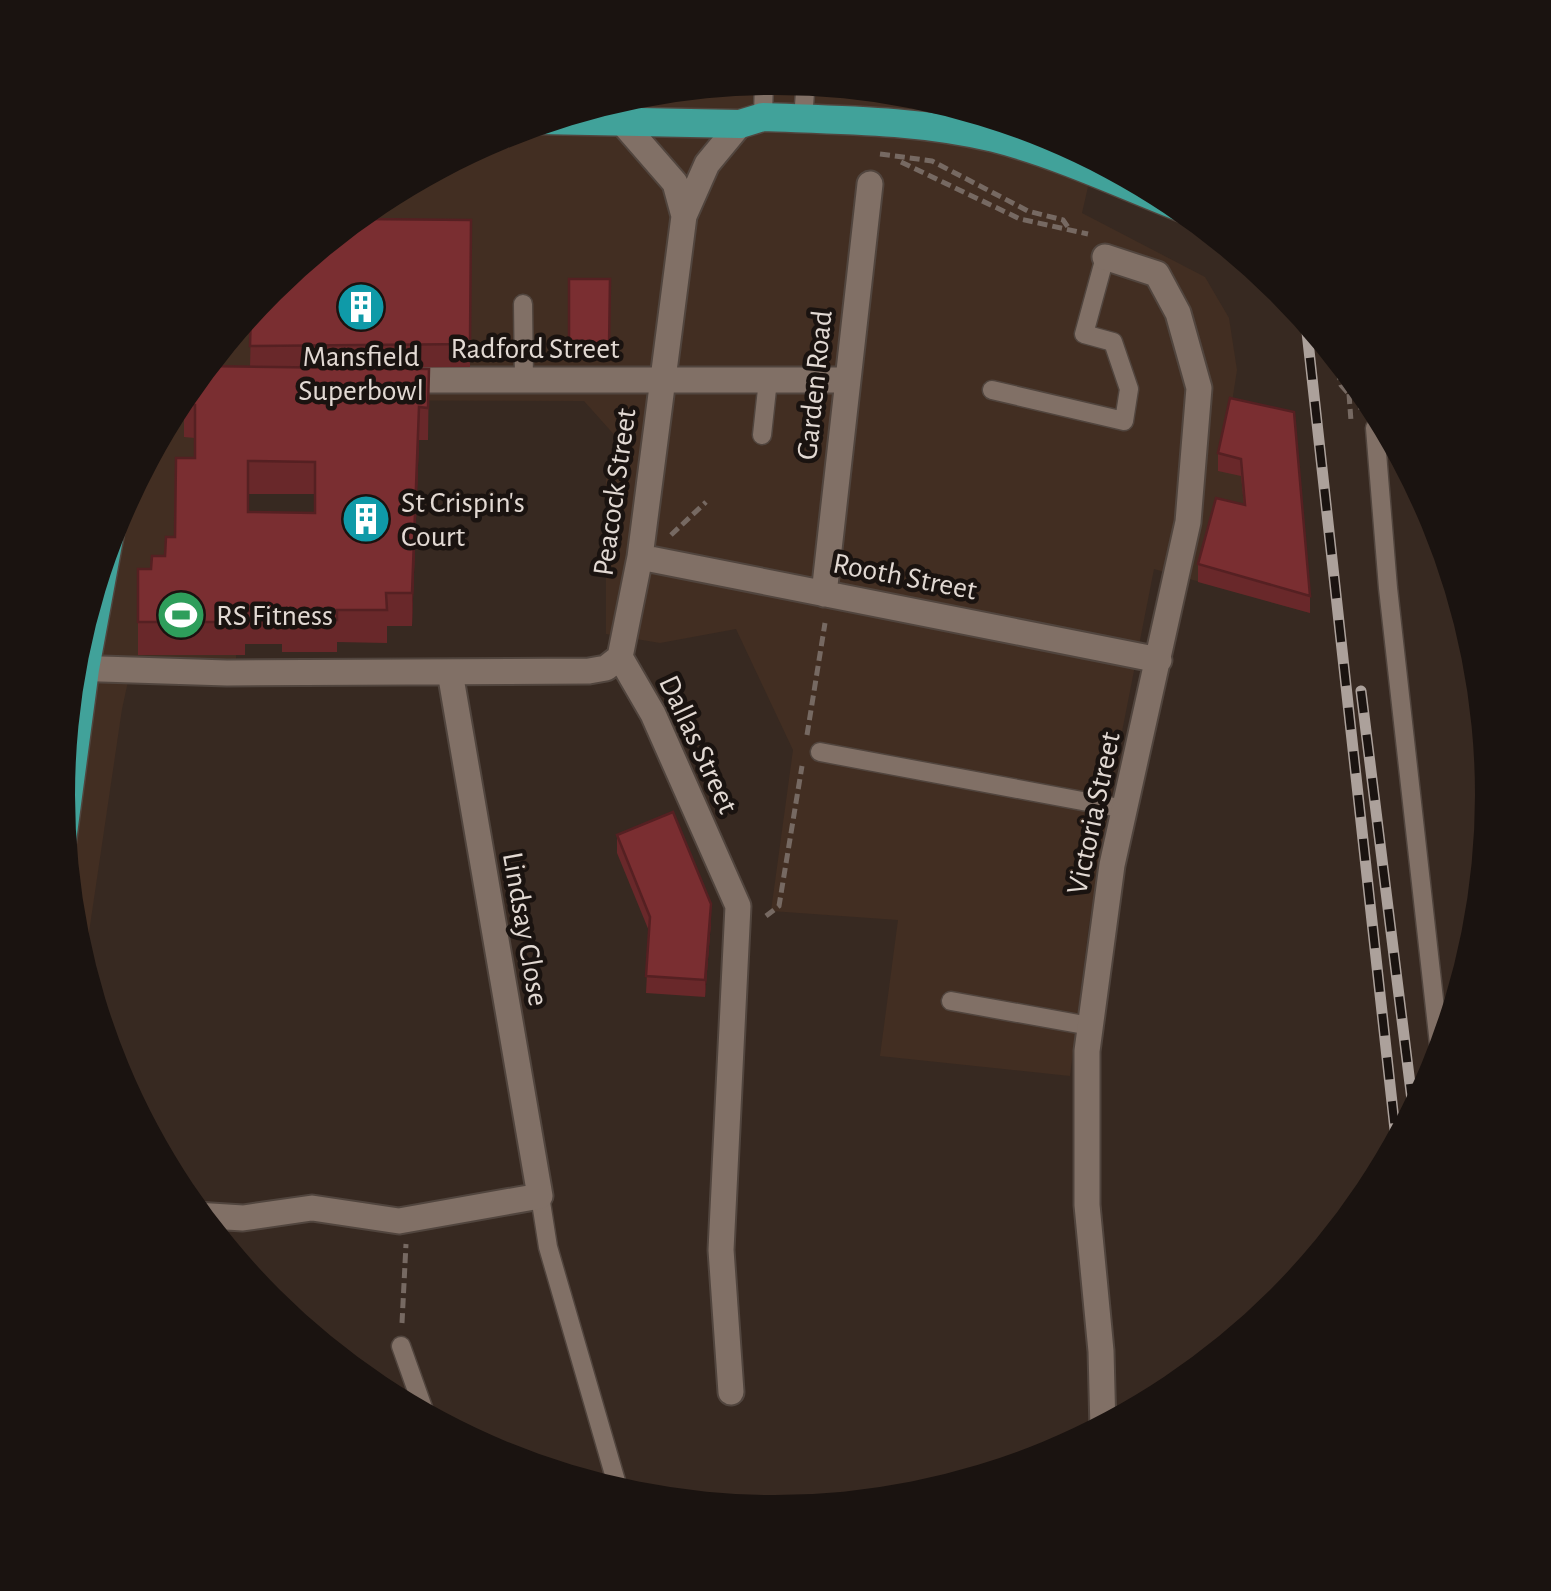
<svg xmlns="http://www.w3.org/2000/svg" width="1551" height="1591" viewBox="0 0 1551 1591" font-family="'Alegreya Sans',sans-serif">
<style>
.built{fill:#422e22}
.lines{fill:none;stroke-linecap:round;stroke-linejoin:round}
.service-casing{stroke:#51453e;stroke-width:21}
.minor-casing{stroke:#51453e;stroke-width:29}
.trunk-casing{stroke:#51453e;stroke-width:31}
.path{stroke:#766962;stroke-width:5;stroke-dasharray:10 5;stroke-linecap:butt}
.service{stroke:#817066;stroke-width:18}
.minor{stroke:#817066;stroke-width:25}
.trunk{stroke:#41a29a;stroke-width:28}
.rail-casing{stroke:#aca19b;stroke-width:11}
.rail{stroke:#1a1310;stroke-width:8;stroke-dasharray:22;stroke-linecap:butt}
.wall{fill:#69282a;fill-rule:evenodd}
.shaded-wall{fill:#552022}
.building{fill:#7a2e31;stroke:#552022;stroke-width:2.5;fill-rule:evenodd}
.labels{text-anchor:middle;stroke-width:9;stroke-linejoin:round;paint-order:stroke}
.street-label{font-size:30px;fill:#e2d9d3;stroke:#1a1310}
.poi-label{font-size:30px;fill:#e2d9d3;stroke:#1a1310;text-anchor:start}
</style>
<rect width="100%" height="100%" fill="#372921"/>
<path class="built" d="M776 78 916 91 1051 132 1095 156 1082 213 1205 277 1229 318 1237 370 1230 415 1310 613 1154 569 1119 747 1089 925 1070 1076 880 1056 898 920 771 911 793 750 736 629 660 643 606 634V475H623L626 448 584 401 243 400 236 659 132 663 122 709 83 973 71 935 58 795 71 655 112 520 179 396 268 287 377 198 501 132 636 91Z"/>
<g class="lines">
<g class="service-casing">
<path id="service" d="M763 117 764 79
M803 118 806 80
M523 304 524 380
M992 390 1124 421 1129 389 1113 342 1084 334 1105 257
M1375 428 1388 588 1441 1062
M762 435 768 380
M820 752 1125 809
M951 1001 1090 1026
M540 1196 548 1247 620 1495
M401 1346 427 1419"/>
</g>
<g class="minor-casing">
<path id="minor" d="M622 122 675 183 684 216
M394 380H846
M640 557 1159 660
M824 594 870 184
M620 657 640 557 684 216 707 164 740 124
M70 668 227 673 589 671 606 668 620 657 653 714 738 906 721 1250 731 1392
M195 1215 243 1218 312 1208 399 1221 540 1196 450 672
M1103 1430 1101 1351 1087 1205V1051L1112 865 1188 522 1199 388 1178 313 1157 274 1105 257"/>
</g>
<g class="trunk-casing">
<path id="trunk" d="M539 120 740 124 763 117C840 120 918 120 994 138 1061 155 1125 186 1190 211
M62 841 85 669 112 522"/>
</g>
<path class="path" d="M880 154 932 161 1028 211 1063 220 1070 230
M901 162 1020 219 1088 234
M1338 370 1341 385 1349 394 1360 393 1361 411
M1349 394 1351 421
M671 535 706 502
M807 735 825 623
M766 916 779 906 802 766
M402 1323 406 1244"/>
<use href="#service" class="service"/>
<use href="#minor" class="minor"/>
<use href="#trunk" class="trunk"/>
<g class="rail-casing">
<path id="rail" d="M1305 314 1397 1148
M1361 691 1414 1116"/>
</g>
<use href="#rail" class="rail"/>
</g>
<path class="wall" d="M363 219 471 220 470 367 326 368 429 369 428 440H419L412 626H387V643L337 642V652H282V644H245V655H138V569H151L165 556 175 537 195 458V438L184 437V389L250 367 251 327H236L268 287ZM248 494H315V513L248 512Z
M569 279H610L609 360 569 359Z
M1230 398 1310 596V613L1198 582V564L1244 505 1241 476 1218 471V453Z
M617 835 711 922 705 997 646 993 649 931 617 853Z"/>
<path class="shaded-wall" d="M419 407V440L412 626V593Z
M711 904V922L705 997V980Z"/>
<path class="building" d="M363 210V219L471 220 470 344 250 346 251 309 268 287Z
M569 279H610L609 348H569Z
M203 366 429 369 428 408 419 407 412 593H386L387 610H337V620H282V611H244L245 622H138V569H151L152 556H165L166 537H175L176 458H195V405H184V389L188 385 194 386V378ZM248 461 315 462V513L248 512Z
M1230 398 1294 412 1310 596 1198 564 1216 498 1245 505 1241 459 1218 453Z
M673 812 711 904 705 980 646 976 650 917 617 835Z"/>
<defs>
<g id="building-disc" transform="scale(2.5)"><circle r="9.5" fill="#0f9aa8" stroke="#1a1310"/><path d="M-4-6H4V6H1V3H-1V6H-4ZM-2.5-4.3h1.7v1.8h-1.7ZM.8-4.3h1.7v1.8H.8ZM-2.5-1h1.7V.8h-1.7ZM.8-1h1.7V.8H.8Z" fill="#fff"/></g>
<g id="stadium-disc" transform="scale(2.5)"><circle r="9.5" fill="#2e9e5b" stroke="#1a1310"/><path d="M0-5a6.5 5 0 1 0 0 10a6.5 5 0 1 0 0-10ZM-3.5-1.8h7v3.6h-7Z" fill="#fff"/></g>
</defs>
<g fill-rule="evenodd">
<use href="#building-disc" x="361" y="307"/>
<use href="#building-disc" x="366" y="519"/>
<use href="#stadium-disc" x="181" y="615"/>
</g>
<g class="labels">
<g class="street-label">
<text x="535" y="358">Radford Street</text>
<text transform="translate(814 385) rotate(-84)" y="10">Garden Road</text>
<text transform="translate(614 492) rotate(-82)" y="10">Peacock Street</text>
<text transform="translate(905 576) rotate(11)" y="10">Rooth Street</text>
<text transform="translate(699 744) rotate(65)" y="10">Dallas Street</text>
<text transform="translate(1093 813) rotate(-78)" y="10">Victoria Street</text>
<text transform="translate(526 929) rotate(80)" y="10">Lindsay Close</text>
</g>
<g class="poi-label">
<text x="361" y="366" text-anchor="middle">Mansfield<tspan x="361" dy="34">Superbowl</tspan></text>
<text x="401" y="512">St Crispin's<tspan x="401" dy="34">Court</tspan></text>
<text x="216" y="625">RS Fitness</text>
</g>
</g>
<path d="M0 0H1551V1591H0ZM75 795a700 700 0 1 1 1400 0a700 700 0 1 1-1400 0Z" fill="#1a1310" fill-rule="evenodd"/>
</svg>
